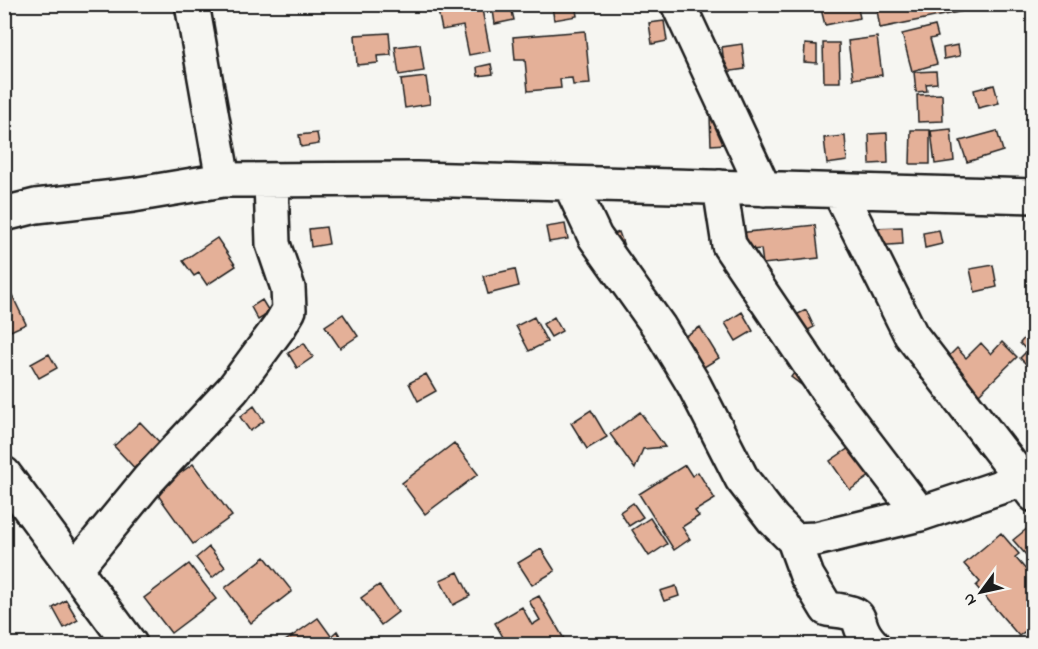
<svg xmlns="http://www.w3.org/2000/svg" width="1038" height="649" viewBox="0 0 1038 649" font-family="'Indie Flower',sans-serif">
<style>
.building{fill:#e4b098;stroke:#1c1c1c;stroke-width:1.5}
.lines{fill:none;stroke-linecap:round;stroke-linejoin:round}
.minor-casing{stroke:#1c1c1c;stroke-width:38}
.minor{stroke:#f6f6f2;stroke-width:33}
</style>
<rect width="100%" height="100%" fill="#f6f6f2"/>
<filter id="ink" filterUnits="userSpaceOnUse"><feTurbulence type="fractalNoise" baseFrequency=".0167" numOctaves="2"/><feDisplacementMap in="SourceGraphic" scale="12" xChannelSelector="R" yChannelSelector="G"/><feConvolveMatrix kernelMatrix="1 2 1 2 8 2 1 2 1" color-interpolation-filters="sRGB"/></filter>
<g filter="url(#ink)">
<path class="building" d="M444 4H481L490 51 469 55 463 26 442 30 437 6Z
M575 4 577 16 554 20 552 6Z
M827 4H857L860 18 825 25 821 9 827 7Z
M876 4H962L964 11 880 28Z
M511 7 514 20 495 24 493 10Z
M664 21 667 41 652 44 649 23Z
M935 26 938 37 930 39 937 64 912 71 902 34Z
M585 31 590 84 573 85 572 78 560 79 561 88 528 91 525 60H515L513 37Z
M389 33 391 55 377 56 378 63 357 65 355 35Z
M877 37 882 75 853 79 848 41Z
M823 43H839L840 82H824Z
M420 44 424 71 399 75 395 47Z
M742 44 745 69 725 72 722 47Z
M805 44 817 45V63L804 62Z
M958 45 960 56 944 59 943 48Z
M491 64 493 74 478 76 477 67Z
M936 71 937 83 926 84 927 91 916 92 914 72Z
M426 77 430 104 405 108 401 80Z
M994 85 999 103 978 108 974 90Z
M942 94 943 121 918 122 917 95Z
M710 116H724L725 144 711 145Z
M951 129 954 161 935 164 931 131Z
M911 130H930V164H910Z
M997 131 1003 151 967 162 960 141Z
M317 133 319 144 301 147 299 135Z
M887 133 888 163 870 164 869 134Z
M845 136 847 161 827 164 824 138Z
M565 224 568 239 549 242 546 227Z
M815 225 819 258 763 264 761 249 740 251 738 233Z
M326 227 329 244 311 247 309 229Z
M902 227 903 244 874 246 873 228Z
M939 230 942 244 925 248 923 233Z
M619 232 624 246 614 250 609 236Z
M217 238 236 266 207 285 199 273 194 276 183 261Z
M993 265 997 287 975 292 970 269Z
M515 269 519 286 488 294 483 276Z
M12 295 26 324 4 334V299Z
M262 300 270 313 258 320 251 307Z
M806 310 814 327 795 337 786 320Z
M742 312 753 331 736 341 725 323Z
M343 314 358 336 340 348 325 326Z
M534 317 547 342 529 351 516 326Z
M554 317 562 331 551 337 543 324Z
M700 327 719 358 699 370 680 339Z
M1028 334 1034 339V372L1020 358 1027 351 1020 343Z
M1002 342 1017 357 978 395 944 361 957 348 966 358 981 343 991 354Z
M304 343 313 357 297 368 288 353Z
M49 354 57 368 39 378 31 364Z
M800 365 814 375 804 387 791 377Z
M426 374 436 391 418 401 409 383Z
M254 406 264 421 250 431 240 417Z
M591 410 607 437 587 449 571 423Z
M640 412 665 447 643 449 635 469 610 434Z
M140 422 167 450 140 474 114 446Z
M454 443 478 474 425 514 402 483Z
M855 444 874 473 850 490 830 461Z
M193 464 232 516 193 544 155 491Z
M685 465 692 476 698 472 715 499 695 511 699 516 682 527 690 539 674 550 639 494Z
M633 503 643 517 629 526 620 512Z
M650 518 667 544 649 556 632 530Z
M1034 523V564L1013 540Z
M1001 533 1019 554 1015 557 1034 579 1032 641 1024 632 1019 636 976 586 980 582 964 564Z
M209 547 225 567 212 578 196 558Z
M541 549 555 571 532 585 518 563Z
M265 557 292 591 251 623 225 588Z
M189 564 216 599 171 633 144 598Z
M458 572 470 596 453 605 440 580Z
M379 585 398 612 381 625 361 598Z
M676 586 679 596 664 601 660 591Z
M539 596 567 644H507L495 623 522 607 532 625 540 620 529 601Z
M66 600 78 620 64 628 53 608Z
M318 618 331 636 337 631 342 639 335 644H281Z"/>
<g class="lines">
<g class="minor-casing">
<path id="minor" d="M192 4 223 180
M678 4 764 189
M570 184 595 237 659 327 694 385 742 479 773 519 794 540 807 576 827 609C875 614 848 619 872 644
M720 187 729 245 837 405 920 514
M839 191 911 335 1034 495
M4 214 36 206 133 195 223 180 416 179 1034 196
M4 474 130 644
M794 540 816 539 920 514 1021 480
M75 569 149 479 233 389 279 327 289 310 288 288 273 244 271 180"/>
</g>
<use href="#minor" class="minor"/>
</g>
</g>
<rect width="1038" height="649" fill="none" stroke="#f6f6f2" stroke-width="24"/>
<rect x="12" y="12" width="1014" height="625" fill="none" stroke="#1c1c1c" stroke-width="2" filter="url(#ink)"/>
<g transform="translate(981 592) rotate(237)" stroke="#f6f6f2" stroke-width="4.5" paint-order="stroke">
<path d="M0-4.5L10 22L0 15L-10 22Z" fill="#1c1c1c"/>
<text y="-9" font-size="16" font-weight="bold" text-anchor="middle" fill="#1c1c1c">N</text>
</g>
</svg>
